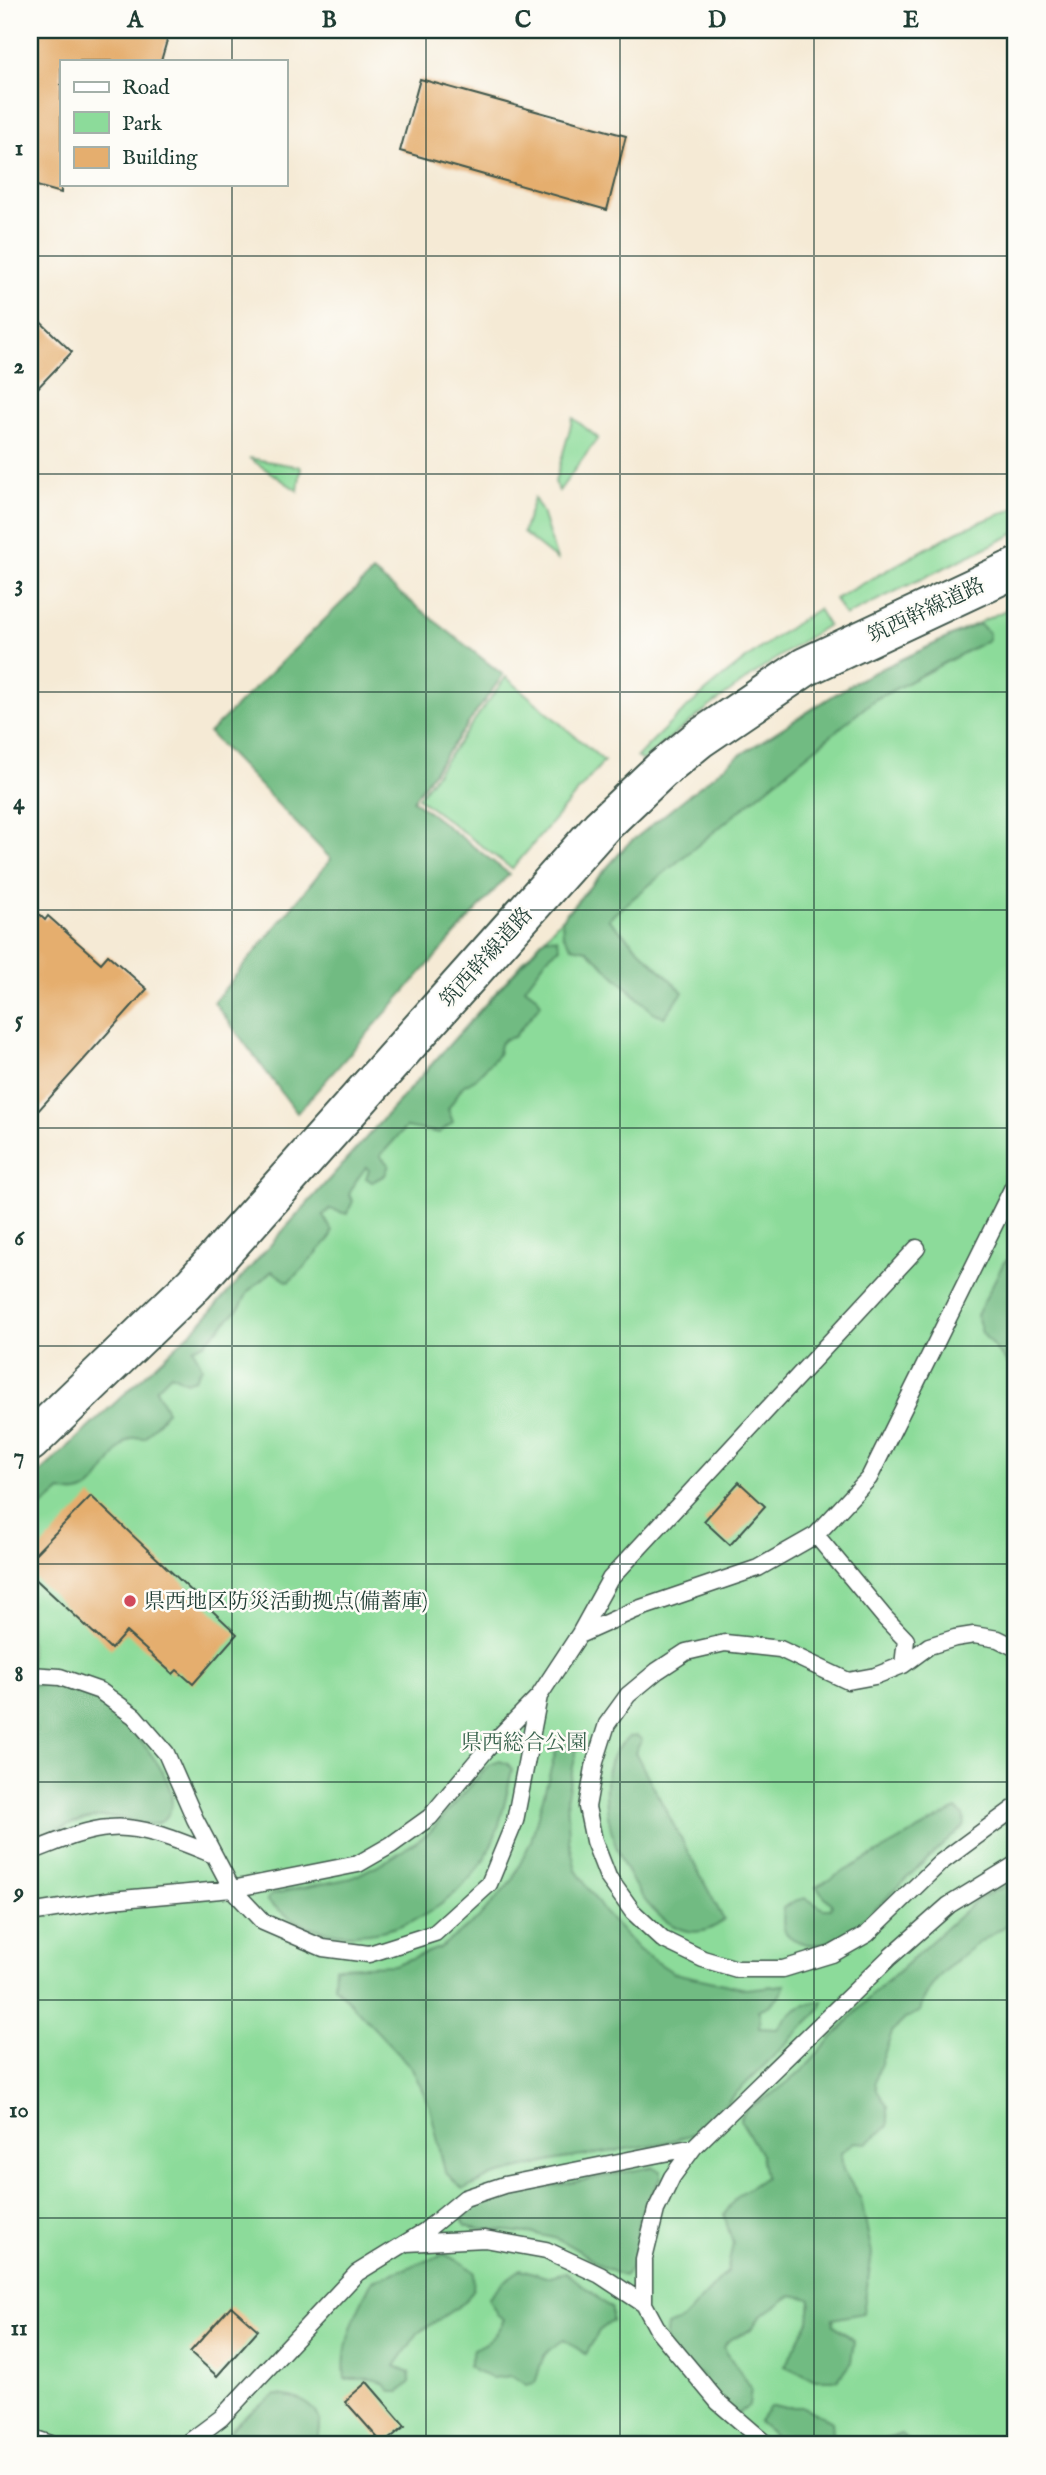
<svg xmlns="http://www.w3.org/2000/svg" width="1046" height="2475" viewBox="0 0 1046 2475" font-family="'IM FELL English','Noto Serif JP',serif">
<style>
.green{fill:#8cdb9a;stroke:#568c67;stroke-width:2}
.forest{fill:#71bb82;stroke:#487c5b;stroke-width:2}
.building{fill:#e5ae6e}
.lines{fill:none;stroke-linecap:round;stroke-linejoin:round}
.lane-casing{stroke:#3f574c;stroke-width:19}
.secondary-casing{stroke:#3f574c;stroke-width:42}
.lane{stroke:#fff;stroke-width:16}
.secondary{stroke:#fff;stroke-width:38}
.grid{fill:none;stroke:#1f3d34;stroke-width:2;stroke-opacity:0.55}
.poi-dot{fill:#d1495b;stroke:#fdfcf7;stroke-width:2.5}
.labels{text-anchor:middle;stroke-width:5;stroke-linejoin:round;paint-order:stroke}
.street-label{font-size:21px;fill:#1f3d34;stroke:#fdfcf7}
.poi-label{font-size:21px;fill:#1f3d34;stroke:#fdfcf7;text-anchor:start}
.park-label{font-size:21px;fill:#3a644e;stroke:#fdfcf7}
.neatline{fill:none;stroke:#1f3d34;stroke-width:2.5}
.grid-label{font-size:23px;text-anchor:middle;font-weight:bold;fill:#1f3d34}
</style>
<rect width="100%" height="100%" fill="#fdfcf7"/>
<filter id="ink" filterUnits="userSpaceOnUse"><feTurbulence type="fractalNoise" baseFrequency=".0143" numOctaves="2"/><feDisplacementMap in="SourceGraphic" scale="14" xChannelSelector="R" yChannelSelector="G"/><feConvolveMatrix kernelMatrix="1 2 1 2 8 2 1 2 1" color-interpolation-filters="sRGB"/></filter>
<filter id="wash" filterUnits="userSpaceOnUse"><feTurbulence type="fractalNoise" baseFrequency=".00686" numOctaves="4" result="noise"/><feDisplacementMap in="SourceGraphic" scale="28" xChannelSelector="R" yChannelSelector="G"/><feGaussianBlur stdDeviation="1.57" result="paint"/><feColorMatrix in="noise" values="0 0 0 0 0 0 0 0 0 0 0 0 0 0 0 0 0 1.4 0 .05"/><feComposite in="paint" operator="in"/></filter>
<g filter="url(#wash)">
<rect width="100%" height="100%" fill="#f5ead5"/>
<path class="green" d="M573 418 598 438 559 491 555 482Z
M249 458 301 467 298 491Z
M534 498 542 512 557 560 523 533Z
M1016 508V533L845 616 835 599 958 531Z
M1016 605V2445H30V1482L199 1325 627 845 734 759 858 680Z
M818 609 828 625C762 666 701 711 642 761L637 757C690 700 752 651 818 609Z
M506 677 604 761 512 869 418 798Z"/>
<path class="forest" d="M373 572 503 675 413 800 509 874 297 1113 214 1002 331 859 209 733Z
M975 625H981L989 633 988 640 874 700 608 919 683 992 664 1017 653 1012 587 950 572 947 563 935 562 919 627 845 734 759 858 680Z
M546 937 557 938 560 947 548 957 525 988 537 997 541 1004 514 1037 505 1039 500 1044 498 1055 475 1079 463 1086 448 1109 453 1122 439 1133 406 1127 380 1156 389 1165 385 1175 372 1182 366 1178 369 1170 366 1167 353 1185 349 1195 353 1201 347 1214 330 1209 323 1215 332 1231 330 1238 298 1274 288 1282 272 1271 248 1292 241 1306 206 1342 193 1348 202 1367 195 1379 186 1382 171 1374 156 1389 167 1411 145 1438C141 1438 137 1437 133 1438 108 1447 102 1506 61 1491L30 1517V1482L199 1325Z
M1016 1256V1369L1008 1364 982 1333 977 1315 1004 1262Z
M43 1684C61 1688 83 1691 99 1702 124 1719 178 1775 171 1807 169 1814 165 1821 158 1823 143 1828 126 1818 111 1817 87 1814 52 1832 30 1841V1685Z
M560 1736 579 1739 567 1795 569 1840 576 1870 604 1912 639 1950 674 1973 746 1989 785 1985C779 2000 773 2005 758 2010L760 2014 759 2028 777 2029C790 2011 801 2004 823 2001L820 2010 696 2133 664 2143 557 2160 492 2176 463 2190 445 2172 430 2107 412 2068 334 1986 335 1967 394 1965 439 1948 478 1919 512 1881 531 1841Z
M637 1736 642 1740 635 1752 724 1920C659 1976 580 1815 614 1753 617 1747 624 1742 629 1737Z
M500 1761 508 1764 512 1770C505 1800 500 1834 483 1861 436 1932 334 1963 267 1900L272 1894 352 1878 388 1860 429 1833 489 1765Z
M956 1809 963 1815 965 1825C946 1842 927 1859 909 1876 883 1899 839 1958 800 1942 781 1935 782 1926 784 1908L794 1901 806 1898 823 1909H831L832 1904 816 1887Z
M1016 1881V1920C982 1939 930 1971 920 2011L905 2019 892 2032 879 2069 875 2082 878 2092 888 2107V2126L867 2143 854 2142 841 2153 843 2170 861 2199 872 2254 863 2313 833 2319 834 2325 854 2341 851 2362 838 2380H815L785 2366 809 2321 811 2299 792 2295 761 2316 750 2330 729 2340 723 2347 751 2388 749 2406 731 2419C703 2416 698 2401 703 2375L673 2363 664 2352 667 2326 682 2320 727 2272 733 2244 724 2215 737 2196 765 2177 761 2155 740 2119 747 2108 773 2094 804 2069 870 1997 979 1898Z
M653 2167 661 2171V2177C655 2190 644 2203 640 2217 634 2237 641 2261 624 2276 599 2269 581 2248 556 2239 527 2229 492 2233 464 2225L462 2217C473 2205 492 2200 507 2195Z
M444 2254 463 2263 474 2272 473 2290 465 2302 418 2333 395 2366 409 2372 410 2382 400 2392H391C380 2374 363 2380 345 2379 341 2343 356 2312 372 2281Z
M521 2269 546 2277 566 2272 612 2309V2321L599 2331 586 2354 564 2340C538 2355 544 2358 535 2383L526 2385 512 2376 492 2378 476 2372 469 2366 474 2349C489 2343 497 2334 504 2319L497 2314 488 2298 503 2282Z
M276 2395C306 2397 331 2412 315 2445H223C232 2420 255 2410 276 2395Z
M770 2407H803L832 2421 834 2445H786L758 2422Z
M901 2434 911 2445H876V2443Z"/>
<g id="blocks">
<path class="building" d="M37 30H170L161 61H61V193L30 184V56Z
M420 79 626 136 607 210 400 151Z
M30 312 72 352 30 396Z
M30 906 45 920 48 916 101 963 108 955 147 989 30 1120Z
M739 1482 765 1506 730 1545 704 1521Z
M91 1496 237 1634 193 1684 177 1670 173 1674 126 1632 111 1649 30 1574V1559Z
M231 2306 258 2330 217 2376 190 2352Z
M367 2382 405 2426 383 2444 345 2401Z"/>
</g>
</g>
<g filter="url(#ink)">
<use href="#blocks" fill-opacity="0" stroke="#3f574c" stroke-width="2"/>
<g class="lines">
<g class="lane-casing">
<path id="lane" d="M816 1535 885 1618 906 1640 903 1665
M579 1635 610 1579 917 1248
M1016 1648 998 1639 974 1635 955 1638 929 1646 903 1665 875 1676 848 1681 780 1649 725 1643 686 1652 657 1671 628 1695 607 1724 595 1762 587 1807 594 1841 608 1877 633 1912 662 1939 703 1959 737 1969H783L832 1954 867 1934 940 1863 1016 1807
M30 1675 60 1677 100 1691 134 1716 166 1753 195 1819 232 1889 263 1922 323 1948 369 1954 435 1933 489 1884 515 1821 539 1696 579 1635 635 1610 758 1568 816 1535 869 1478 1016 1181
M30 1852C55 1843 82 1830 109 1828 142 1824 184 1843 214 1855
M30 1913 111 1900 232 1889 358 1864 391 1845 430 1817 486 1750 539 1696
M406 2243 485 2239 546 2250 600 2275 644 2304
M30 2437 54 2445
M185 2445 221 2418 357 2273 425 2231 465 2198 504 2185 694 2147
M768 2445 718 2402 658 2330 644 2304V2259L656 2210 672 2177 694 2147 890 1957 949 1905 1016 1864"/>
</g>
<g class="secondary-casing">
<path id="secondary" d="M30 1442 194 1284 601 827 661 770 699 739 805 667 1016 568"/>
</g>
<use href="#lane" class="lane"/>
<use href="#secondary" class="secondary"/>
</g>
</g>
<path class="grid" d="M232 30V61M426 30V2445M620 30V2445M814 30V2445M232 184V2445M30 256H1016M30 474H1016M30 692H1016M30 910H1016M30 1128H1016M30 1346H1016M30 1564H1016M30 1782H1016M30 2000H1016M30 2218H1016"/>
<circle class="poi-dot" cx="130" cy="1601" r="7"/>
<g class="labels">
<g class="street-label">
<text transform="translate(926 610) rotate(-25)" y="7">筑西幹線道路</text>
<text transform="translate(486 957) rotate(-48)" y="7">筑西幹線道路</text>
</g>
<g class="poi-label">
<text x="144" y="1608">県西地区防災活動拠点(備蓄庫)</text>
</g>
<g class="park-label">
<text x="524" y="1749">県西総合公園</text>
</g>
</g>
<rect width="1046" height="2475" fill="none" stroke="#fdfcf7" stroke-width="77"/>
<rect x="60" y="60" width="228" height="126" fill="#fdfcf7" stroke="#a4b0a9" stroke-width="2"/>
<rect x="74" y="82" width="35" height="10" fill="#ffffff" stroke="#a4b0a9" stroke-width="2"/>
<text x="122" y="94" font-size="21" fill="#1f3d34">Road</text>
<rect x="74" y="112" width="35" height="21" fill="#8cdb9a" stroke="#a4b0a9" stroke-width="2"/>
<text x="122" y="130" font-size="21" fill="#1f3d34">Park</text>
<rect x="74" y="147" width="35" height="21" fill="#e5ae6e" stroke="#a4b0a9" stroke-width="2"/>
<text x="122" y="164" font-size="21" fill="#1f3d34">Building</text>
<rect x="38" y="38" width="969" height="2398" class="neatline"/>
<g class="grid-label">
<text x="135" y="27">A</text>
<text x="329" y="27">B</text>
<text x="523" y="27">C</text>
<text x="717" y="27">D</text>
<text x="911" y="27">E</text>
<text x="19" y="155">1</text>
<text x="19" y="373">2</text>
<text x="19" y="591">3</text>
<text x="19" y="809">4</text>
<text x="19" y="1027">5</text>
<text x="19" y="1245">6</text>
<text x="19" y="1463">7</text>
<text x="19" y="1681">8</text>
<text x="19" y="1899">9</text>
<text x="19" y="2117">10</text>
<text x="19" y="2335">11</text>
</g>
</svg>
